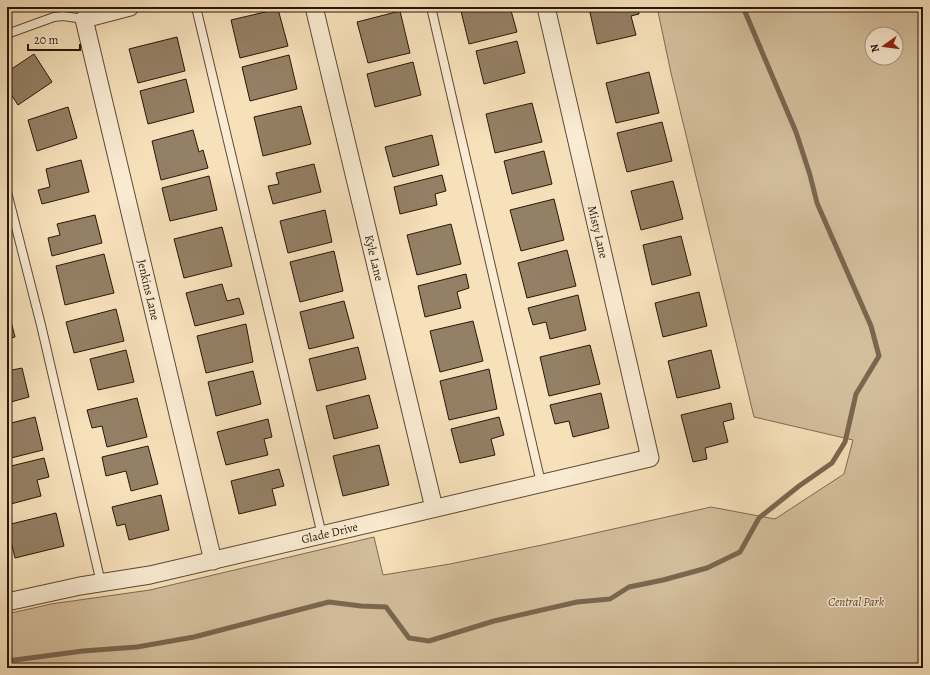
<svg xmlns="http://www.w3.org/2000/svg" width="930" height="675" viewBox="0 0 930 675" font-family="Alegreya,serif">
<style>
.green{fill:#d4bf9d;stroke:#7e6b52;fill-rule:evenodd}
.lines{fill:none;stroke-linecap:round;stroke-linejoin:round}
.stream{stroke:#7a674f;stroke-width:5}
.building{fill:#948065;stroke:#281708}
.service-casing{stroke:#5c4a35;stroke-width:10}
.minor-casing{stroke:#5c4a35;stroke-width:19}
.service{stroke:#faecd3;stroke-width:8}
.minor{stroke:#faecd3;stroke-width:17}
.labels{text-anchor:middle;stroke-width:3;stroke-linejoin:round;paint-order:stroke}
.street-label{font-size:12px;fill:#281708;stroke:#faecd3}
.park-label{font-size:12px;font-style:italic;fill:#5c4935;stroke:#faecd3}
</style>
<rect width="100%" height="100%" fill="#f7e1bb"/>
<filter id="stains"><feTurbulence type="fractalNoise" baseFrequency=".005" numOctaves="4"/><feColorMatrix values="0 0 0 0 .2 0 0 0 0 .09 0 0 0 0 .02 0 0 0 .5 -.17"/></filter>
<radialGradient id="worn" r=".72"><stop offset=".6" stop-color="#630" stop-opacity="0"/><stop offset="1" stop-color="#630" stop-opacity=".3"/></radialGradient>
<path class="green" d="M657 7H923V668H7V614L51 604 150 590 374 537 383 575 450 564 542 545 711 507 775 519 844 474 853 440 754 417 671 73ZM872 34H896V58H872Z"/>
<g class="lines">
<path class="stream" d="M7 661 83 651 137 647 194 637 329 602 361 606 386 607 409 638 429 641 494 621 577 602 610 599 629 587 663 580 707 568 740 552 759 518 799 486 832 463 845 442 856 394 879 356 871 326 817 203 810 175 796 132 743 7"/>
</g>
<path class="building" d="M460 7H510L517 32 469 44Z
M595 7H638L639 14 631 16 636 35 597 44 589 8Z
M278 9 288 46 240 58 231 20Z
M400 11 410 53 368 63 357 22Z
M177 37 185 71 138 83 129 49Z
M517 41 525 73 484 84 476 51Z
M34 54 52 82 18 105 7 88V72Z
M289 55 297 89 250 101 242 67Z
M413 62 421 95 375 107 367 74Z
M649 72 659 113 616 123 606 83Z
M186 79 194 112 148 124 140 91Z
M532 103 542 142 495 153 486 114Z
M301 106 311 144 263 156 254 117Z
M68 107 77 138 37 151 28 120Z
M662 122 672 161 627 172 617 133Z
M193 130 199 152 203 150 208 168 161 180 152 141Z
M432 135 439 165 393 177 385 147Z
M544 151 552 184 512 194 504 161Z
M81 160 89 192 42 204 38 190 50 187 46 169Z
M314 164 321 192 273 204 268 186 279 184 276 173Z
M442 175 446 191 435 194 437 205 400 214 394 187Z
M209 176 217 210 170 221 162 188Z
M673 181 683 219 641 230 631 191Z
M554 199 564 240 521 251 510 210Z
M325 210 332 242 288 253 280 221Z
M95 215 102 243 52 256 48 238 60 235 57 224Z
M451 224 461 264 417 275 407 235Z
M222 227 232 266 184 278 174 239Z
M681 236 691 275 652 285 643 245Z
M567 250 576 286 527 298 518 263Z
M334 251 343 291 300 302 290 262Z
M104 254 114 293 65 305 56 266Z
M466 274 469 288 457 292 461 308 425 317 418 286Z
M222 284 227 301 239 298 244 314 195 326 186 293Z
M699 292 707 326 663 337 655 303Z
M578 295 586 330 550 339 546 322 533 325 528 308Z
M344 301 354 338 309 349 300 312Z
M7 306 15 337 7 339Z
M116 309 124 341 74 353 66 322Z
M473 321 483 361 440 372 430 331Z
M246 324 253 362 206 373 197 336Z
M590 345 600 384 549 396 540 357Z
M358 347 366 379 317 391 309 359Z
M126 350 134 382 98 390 90 359Z
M711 350 720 388 677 398 668 361Z
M22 368 29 397 7 403V371Z
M489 369 497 409 449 420 440 381Z
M253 371 261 404 216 416 208 382Z
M601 393 609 428 573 437 569 421 555 424 550 405Z
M369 395 378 428 334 439 326 406Z
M137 398 147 437 107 447 102 426 92 428 87 410Z
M731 403 734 419 723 422 728 442 705 448 707 459 693 462 681 415Z
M35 417 43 450 7 459V424Z
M499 417 504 435 491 439 495 455 460 463 451 429Z
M268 419 272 437 264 439 268 455 226 465 217 432Z
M379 445 389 485 343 496 333 456Z
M148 446 158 484 131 491 126 471 106 476 102 457Z
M44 458 49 477 37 480 41 496 7 505V467Z
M279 469 284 486 272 489 276 505 239 514 231 481Z
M161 495 169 530 129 540 125 524 117 526 112 507Z
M56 513 64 546 15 558 7 525Z"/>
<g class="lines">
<g class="service-casing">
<path id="service" d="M196 7 322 535
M431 7 541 483
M7 34 54 17 63 16 84 19
M7 192 41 325 101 583"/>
</g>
<g class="minor-casing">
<g id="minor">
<path id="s1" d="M130 7 84 19 213 561"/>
<path id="s2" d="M314 7 434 508"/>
<path id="s3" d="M7 602 80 586 150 575 650 458 546 7"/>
</g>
</g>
<use href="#service" class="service"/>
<use href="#minor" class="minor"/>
</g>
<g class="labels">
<g class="street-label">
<text transform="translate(598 232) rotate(77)" y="4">Misty Lane</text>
<text dy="4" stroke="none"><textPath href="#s2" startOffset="258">Kyle Lane</textPath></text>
<text dy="4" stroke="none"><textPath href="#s1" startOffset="326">Jenkins Lane</textPath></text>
<text dy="4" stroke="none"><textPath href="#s3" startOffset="330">Glade Drive</textPath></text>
</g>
<g class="park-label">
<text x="856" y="606">Central Park</text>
</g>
</g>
<rect width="930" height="675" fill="none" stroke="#f7e1bb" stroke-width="24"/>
<rect x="8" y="8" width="914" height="659" fill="none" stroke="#281708" stroke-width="2"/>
<rect x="12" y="12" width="906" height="651" fill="none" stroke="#281708"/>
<g transform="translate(884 46) rotate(256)"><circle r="19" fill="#faecd3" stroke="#a69782"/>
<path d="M0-3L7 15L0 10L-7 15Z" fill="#8f2418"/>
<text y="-6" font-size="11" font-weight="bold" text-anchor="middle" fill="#281708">N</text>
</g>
<path d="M28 44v6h52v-6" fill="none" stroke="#281708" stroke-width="2"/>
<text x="34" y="44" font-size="12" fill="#281708" stroke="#faecd3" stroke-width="3" paint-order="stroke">20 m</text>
<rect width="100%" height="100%" filter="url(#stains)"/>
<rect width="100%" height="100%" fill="url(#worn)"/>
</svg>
